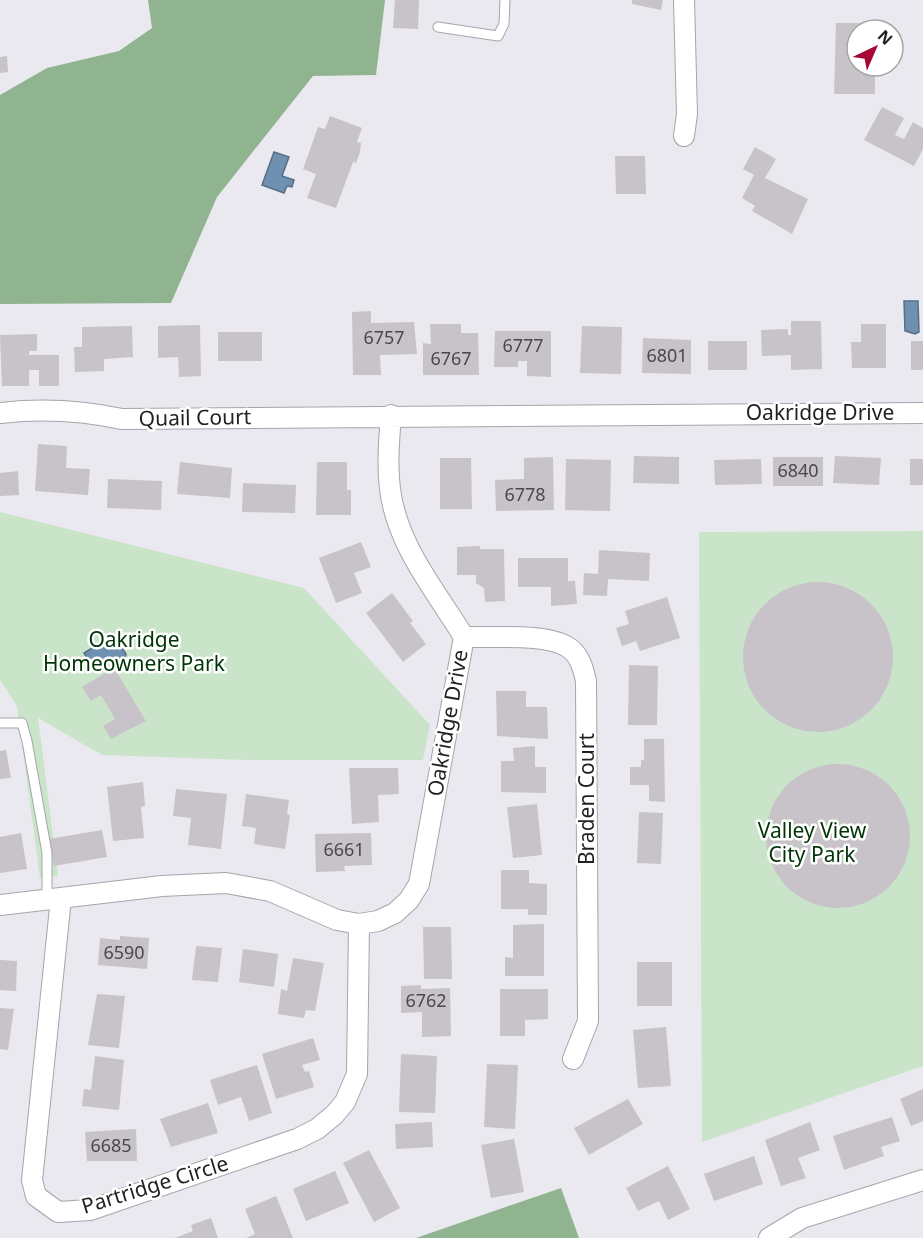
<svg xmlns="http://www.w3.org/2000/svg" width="923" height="1238" viewBox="0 0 923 1238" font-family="'Noto Sans',sans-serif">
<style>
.green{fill:#cae4ca}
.forest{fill:#90b390}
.water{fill:#6f91b1;stroke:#576f86;stroke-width:1.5}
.building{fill:#c8c3c8}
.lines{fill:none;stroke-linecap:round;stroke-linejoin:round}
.service-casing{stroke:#a5a5ab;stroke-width:11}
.minor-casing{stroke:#a5a5ab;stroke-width:22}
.service{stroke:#fff;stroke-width:9}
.minor{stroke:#fff;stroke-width:20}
.labels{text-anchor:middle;stroke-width:5;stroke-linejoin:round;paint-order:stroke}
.number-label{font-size:18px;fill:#4a484b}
.street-label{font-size:21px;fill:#201f21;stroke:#fff}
.park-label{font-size:21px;fill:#003405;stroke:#fff}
</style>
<rect width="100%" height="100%" fill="#eae9ef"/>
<path class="green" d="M0 512 304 588 430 725 423 760H246L102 755 38 718 58 876 40 878 17 706 0 680Z
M923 531V1066L702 1142 699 532Z"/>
<path class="forest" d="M148 0H385L376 75 313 76 217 197 171 303 0 304V95L47 68 119 51 152 28Z
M561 1188 579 1238H416Z"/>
<path class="water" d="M274 152 289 157 282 176 294 180 292 187 287 186 284 193 262 185Z
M904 301H918L919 332 915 334 905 331Z
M113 635 126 654 124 663 117 665 110 659 91 665 84 653Z"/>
<path class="building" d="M395 0H419L418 29 393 28Z
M632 0H663L661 10 632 4Z
M836 23H872V30H857V66H875V94H834Z
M7 56 8 72 0 73V57Z
M882 107 904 118 895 135 904 139 913 122 923 128V149L914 166 864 140Z
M330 116 362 128 357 142 361 143 360 152 356 163 353 162 336 208 307 198 316 174 303 169 318 127 325 129Z
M755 147 776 159 765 178 808 199 792 234 752 211 755 206 742 198 754 175 743 169Z
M615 156H645L646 194H616Z
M371 311V323L414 322 417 354 380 355 381 375H353L352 312Z
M791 321H821L822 369 791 370V355L762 356 761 330 788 329V335H791Z
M430 324H461V333H478L479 375H423V343L431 344Z
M861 324H886V368H852L851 342H861Z
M200 325 201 376 179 377 178 357 158 358V326Z
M132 326 133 357 104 359V371L75 372 74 347H82V327Z
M582 326 622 327 621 374 580 373Z
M495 331H551V377L527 376V361H518V367H494Z
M218 332H262V361H218Z
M37 334V351H29V355H59V386H39V370H29V386H2L0 335Z
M643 338 691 340V374L642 373Z
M708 341H747V370H708Z
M911 341H923V370H911Z
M38 444 67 446 66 468 90 469 88 495 35 491Z
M634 456 679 457V484L633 483Z
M835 456 881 458 879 485 833 483Z
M553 457 554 510 496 511 495 480 524 479V458Z
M773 457H823V486H773Z
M440 458H471L472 509H440Z
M566 459 611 460 610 511 565 510Z
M761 459 762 484 715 485 714 460Z
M910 459H923V485H910Z
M180 462 232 468 230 498 177 494Z
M317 462H347V490H351V515H316Z
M18 471 19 495 0 496V473Z
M108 479 162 481 161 510 107 508Z
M243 483 296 485 295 513 242 512Z
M361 542 371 567 354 573 362 593 336 603 319 558Z
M480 546V549H504L505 601 485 602 484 588 476 583V575H457V547Z
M599 550 650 553 649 581 608 579 607 596 583 595 584 573 598 574Z
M518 558H568V581H575L577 604 551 606V587H518Z
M743 657a75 75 0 1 1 150 0a75 75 0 1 1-150 0Z
M392 593 413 621 410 623 426 644 403 662 366 613Z
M667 597 680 638 640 651 636 641 622 646 616 628 629 624 625 611Z
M629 665 658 666 657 725H628Z
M114 668 146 721 111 739 103 726 115 719 101 695 91 701 82 687Z
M496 691H526V707H547L548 739 497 736Z
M644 739H664L665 802 649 801V785H630V767H641V760H644Z
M535 746V767H546V793L501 792V761H514L513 748Z
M6 750 11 778 0 779V751Z
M766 836a72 72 0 1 1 144 0a72 72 0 1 1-144 0Z
M349 768H398L399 794 378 795 379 822 352 824Z
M143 782 145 806 141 807 144 838 113 841 107 787Z
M176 789 227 794 221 849 188 845 191 818 173 816Z
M246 794 289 800 287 814 290 815 285 849 254 844 256 828 242 826Z
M537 804 542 855 513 858 507 807Z
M639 812 663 813 661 864 637 863Z
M102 830 107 857 54 866 49 839Z
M21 833 27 869 0 873V837Z
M371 833 372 865 344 866 345 871 316 872 315 834Z
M501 870H529V883L547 884V915H528V909H501Z
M544 924V976H505V957L513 958V925Z
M423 927H451L452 979H424Z
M120 936 149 938 147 969 98 965 100 938 120 940Z
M196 946 222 948 218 982 192 980Z
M243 949 278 954 274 987 239 982Z
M293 958 324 963 315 1011 306 1010 304 1018 278 1014 281 989 287 991Z
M0 960 17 961 16 991 0 990Z
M637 962H672V1006H637Z
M421 985V989L450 988 451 1036 422 1037V1012L401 1013V986Z
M500 989H548V1019L525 1020V1036H500Z
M97 994 125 996 119 1048 88 1045Z
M0 1008 14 1009 8 1050 0 1049Z
M666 1027 671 1086 638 1088 633 1030Z
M313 1038 320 1060 302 1065 305 1072 309 1071 314 1087 276 1099 262 1054Z
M401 1054 437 1056 435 1113 399 1112Z
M95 1056 124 1060 119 1110 82 1106 84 1089 91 1090Z
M487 1064 518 1065 515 1129 484 1127Z
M257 1065 272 1113 249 1121 241 1097 218 1105 210 1080Z
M923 1089V1121L911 1126 900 1099Z
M628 1099 643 1124 589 1155 574 1128Z
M208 1103 218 1133 171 1147 160 1119Z
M892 1117 900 1141 881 1147 884 1156 844 1170 833 1136Z
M432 1122 433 1147 396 1149 395 1124Z
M810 1122 820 1150 798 1158 806 1178 781 1186 765 1140Z
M136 1129 137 1161H87L85 1132Z
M514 1139 524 1192 491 1198 481 1145Z
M369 1150 400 1208 374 1222 343 1163Z
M754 1156 763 1184 714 1201 704 1174Z
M668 1166 690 1209 668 1220 659 1201 638 1211 626 1188Z
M335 1171 349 1203 306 1221 293 1189Z
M276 1196 293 1238H246L255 1234 245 1209Z
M211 1218 218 1238H175L193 1231 191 1225Z"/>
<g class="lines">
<g class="service-casing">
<path id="service" d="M438 27 498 36 504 24 505 0
M0 723H22L27 741 47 853V900"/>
</g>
<g class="minor-casing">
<path id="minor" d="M684 0 687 114 684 136
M0 413C42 408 80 410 122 419L923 413
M464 637C491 638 543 633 566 646 579 653 583 667 586 681L588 1021 573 1059
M61 898 32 1180 36 1196 58 1212 90 1210 297 1139 317 1129 334 1115 345 1102 357 1074 359 924
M0 905 162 886 226 883 270 891 337 920 359 924 378 921 395 913 409 900 419 884 464 637C436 591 397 546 390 489 387 465 389 440 391 415
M769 1238 802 1218 923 1180"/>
</g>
<use href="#service" class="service"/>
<use href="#minor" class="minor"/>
</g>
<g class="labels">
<g class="number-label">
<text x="384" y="344">6757</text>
<text x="523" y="352">6777</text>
<text x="667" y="362">6801</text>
<text x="451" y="365">6767</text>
<text x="798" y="477">6840</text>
<text x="525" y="501">6778</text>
<text x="344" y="856">6661</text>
<text x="124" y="959">6590</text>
<text x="426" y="1007">6762</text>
<text x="111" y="1152">6685</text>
</g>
<g class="street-label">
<text x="820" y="420">Oakridge Drive</text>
<text transform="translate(195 418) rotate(-1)" y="7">Quail Court</text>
<text transform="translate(448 723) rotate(-80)" y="7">Oakridge Drive</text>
<text transform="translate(587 799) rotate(-90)" y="7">Braden Court</text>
<text transform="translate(155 1185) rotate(-17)" y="7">Partridge Circle</text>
</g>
<g class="park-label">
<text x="134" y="647">Oakridge<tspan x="134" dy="24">Homeowners Park</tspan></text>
<text x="812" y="838">Valley View<tspan x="812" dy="24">City Park</tspan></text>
</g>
</g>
<g transform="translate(875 48) rotate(44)"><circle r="28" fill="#ffffff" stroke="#a6a5a6" stroke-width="1.5"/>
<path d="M0-4.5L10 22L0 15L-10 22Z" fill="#a50a35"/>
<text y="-9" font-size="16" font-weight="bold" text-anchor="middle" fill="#201f21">N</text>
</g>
</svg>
